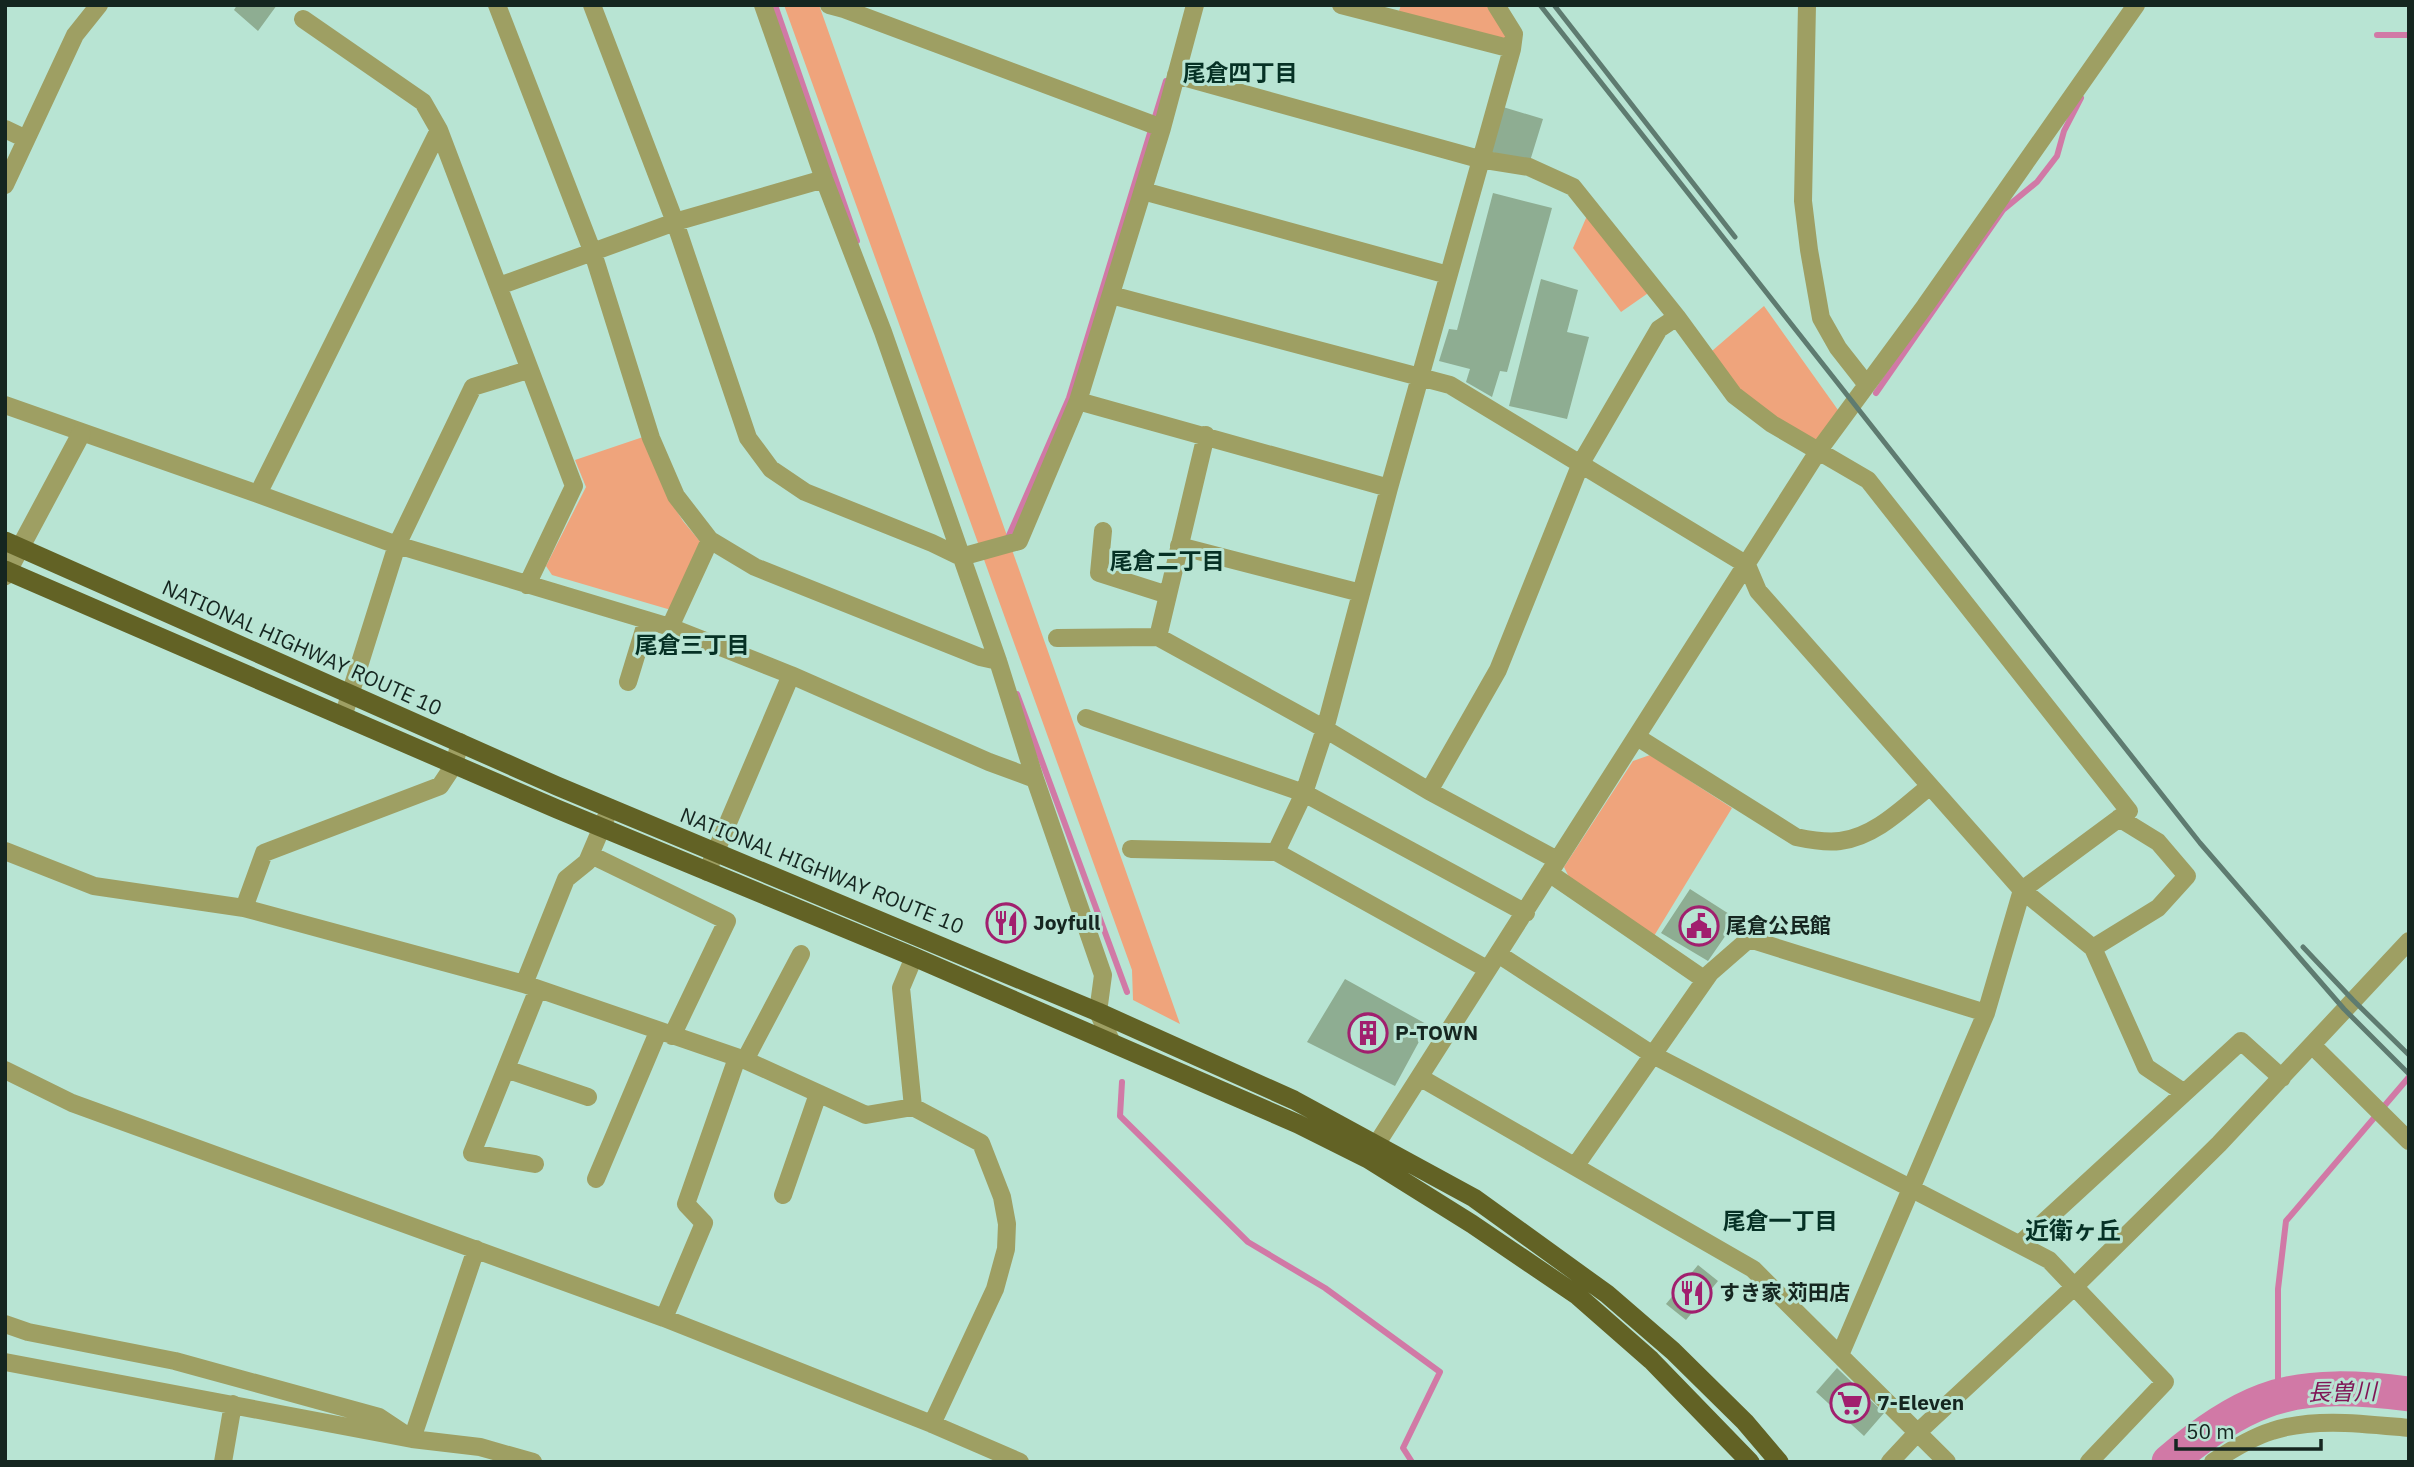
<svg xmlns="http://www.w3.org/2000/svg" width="2414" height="1467" viewBox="0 0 2414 1467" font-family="'IBM Plex Sans','Noto Sans JP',sans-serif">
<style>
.green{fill:#efa47c}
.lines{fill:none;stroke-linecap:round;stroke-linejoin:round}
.stream{stroke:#d179a6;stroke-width:6}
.river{stroke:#d179a6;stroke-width:35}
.building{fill:#8ead92}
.minor{stroke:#9e9f63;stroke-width:18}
.tertiary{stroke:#9e9f63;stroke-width:19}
.trunk{stroke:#626225;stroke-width:19}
.rail{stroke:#5e7b70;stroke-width:5}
.labels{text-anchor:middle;stroke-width:6;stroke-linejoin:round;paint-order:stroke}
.street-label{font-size:21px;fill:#152620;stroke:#b8e4d3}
.poi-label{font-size:21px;font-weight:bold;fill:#152620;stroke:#b8e4d3;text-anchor:start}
.neighbourhood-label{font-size:23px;font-weight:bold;fill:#063125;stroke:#b8e4d3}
.water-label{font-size:23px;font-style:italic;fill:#7f1555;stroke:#b8e4d3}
.quarter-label{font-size:24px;font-weight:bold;fill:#063125;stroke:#b8e4d3}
</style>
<rect width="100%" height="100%" fill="#b8e4d3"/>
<path class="green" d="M784 5H819L1180 1024 1133 1000 1132 970Z
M1401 5H1496L1512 49 1396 20Z
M1590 209 1654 289 1621 312 1573 248Z
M1764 306 1843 417 1819 450 1772 424 1705 357Z
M643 437 666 494 683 521 703 545 671 610 552 575 546 566 586 487 575 460Z
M1650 755 1732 808 1654 936 1569 877 1564 867 1633 761Z"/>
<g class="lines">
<path class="stream" d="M775 5 857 241
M2377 35H2409
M1876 393 2003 210 2037 182 2057 156 2064 131 2081 98
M1007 540 1069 398 1166 81
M1017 694 1127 992
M1122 1082 1120 1116 1248 1242 1325 1288 1440 1372 1403 1448 1412 1462
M2278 1398V1289L2286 1221 2409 1077"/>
<path class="river" d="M2169 1462C2197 1438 2229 1414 2264 1401 2309 1384 2362 1388 2409 1394"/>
</g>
<path class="building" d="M237 5H277L258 31 234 10Z
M1503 107 1543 119 1530 161 1491 152Z
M1493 193 1552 208 1507 372 1500 371 1492 397 1466 382 1470 369 1439 361 1449 329 1457 330Z
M1541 279 1578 290 1567 332 1589 337 1567 419 1509 406Z
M1690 889 1737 919 1708 961 1661 933Z
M1345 979 1428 1025 1395 1086 1307 1042Z
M1698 1265 1718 1281 1686 1320 1666 1304Z
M1837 1368 1884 1413 1864 1436 1816 1392Z"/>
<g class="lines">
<path class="minor" d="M497 5 593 253 651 438 676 496 710 540 755 567 980 657 998 661
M592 5 675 222 748 438 771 469 805 492 932 543 961 557 1019 541 1022 534 1078 401 1162 128 1195 5
M763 5 824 179 883 332 998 661 1035 779 1103 975 1098 1012 1112 1043
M829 5 844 9 1162 128
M1496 5 1514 34 1512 49
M1807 5 1803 201 1809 250 1821 318 1838 348 1867 385
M303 19 423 102 439 130 574 486 527 585
M1176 75 1479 159 1529 167 1573 187 1677 317 1734 395 1772 424 1868 480 2129 811 2022 890 1986 1013 1840 1355
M5 129 26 139
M5 185 75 35 99 5
M1143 191 1448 275
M499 286 675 222 824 179
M1111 295 1450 385 1747 565 1758 591 2022 890 2093 948 2146 1067 2183 1092
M1078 401 1389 488
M5 405 258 494 397 545 670 627 791 675 989 762 1035 779
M258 494 439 130
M1103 531 1099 573 1168 595
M1179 546 1361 593
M670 627 710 540
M1158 637 1206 435
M1057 638 1158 637 1325 729 1429 791 1557 860
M628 682 647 620
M343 717 397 545 473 387 528 370
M1086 718 1304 793 1526 913
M1637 737 1796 837C1810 840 1826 843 1840 841 1875 837 1904 807 1930 786
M1429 791 1498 670 1581 463 1659 329 1677 317
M1131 849 1276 852 1487 969
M5 851 94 886 244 908 524 984 745 1060 866 1115 913 1107 981 1143 1002 1197 1007 1224 1006 1249 995 1289 932 1424
M1276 852 1304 793 1325 729 1389 488 1512 49 1341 5
M591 855 727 921 672 1036
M707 872 791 675
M1549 873 1705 980
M244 908 264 853 440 786 454 765 460 742
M2093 948 2158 908 2187 876 2158 842 2119 818
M1498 954 1653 1055 2049 1260 2165 1382 2089 1462
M524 984 566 879 587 862 610 808
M2312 1045 2409 1141
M745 1060 801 954
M506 1069 588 1097
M5 1070 72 1103 664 1318 932 1424 1020 1462
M1421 1078 1753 1269 1947 1462
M913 1107 901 988 914 957
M1369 1156 1819 450 1925 306 2136 5
M535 1164 472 1153 538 989
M1576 1165 1710 973 1749 939 1986 1013
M596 1179 658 1032
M783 1195 818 1094
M2020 1244 2241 1041 2282 1078
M664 1318 704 1223 686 1204 737 1058
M5 1324 28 1332 175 1361 379 1417 403 1433
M5 1362 412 1439 480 1447 533 1462
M412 1439 476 1249
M223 1462 233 1404
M1890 1462 1917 1433 2074 1287 2219 1144 2409 941
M2213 1462C2231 1450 2252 1437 2272 1431 2313 1417 2366 1424 2409 1428"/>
<path class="tertiary" d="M5 576 81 434"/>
<path class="trunk" d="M5 541 557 786 1098 1012 1294 1100 1474 1198 1607 1294 1673 1351 1745 1422 1779 1462
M5 570 557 809 914 957 1298 1124 1368 1159 1472 1224 1578 1296 1651 1360 1750 1462"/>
<path class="rail" d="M1540 5 2200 843 2344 1009 2409 1074
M1554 5 1735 237
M2303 947 2353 1000 2409 1055"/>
</g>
<defs>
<g id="restaurant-ring" transform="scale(2.0125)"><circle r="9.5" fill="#b8e4d3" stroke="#a11f6e" stroke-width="1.5"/><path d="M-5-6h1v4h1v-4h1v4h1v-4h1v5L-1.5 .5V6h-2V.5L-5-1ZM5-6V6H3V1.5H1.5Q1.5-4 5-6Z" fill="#a11f6e"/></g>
<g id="civic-ring" transform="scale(2.0125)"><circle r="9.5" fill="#b8e4d3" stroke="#a11f6e" stroke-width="1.5"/><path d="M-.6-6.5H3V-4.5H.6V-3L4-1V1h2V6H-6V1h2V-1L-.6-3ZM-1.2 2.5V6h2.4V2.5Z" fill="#a11f6e"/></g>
<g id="building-ring" transform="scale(2.0125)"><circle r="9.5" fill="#b8e4d3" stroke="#a11f6e" stroke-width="1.5"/><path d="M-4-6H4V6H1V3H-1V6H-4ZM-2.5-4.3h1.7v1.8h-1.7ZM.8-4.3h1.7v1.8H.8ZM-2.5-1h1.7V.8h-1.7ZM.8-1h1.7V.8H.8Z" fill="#a11f6e"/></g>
<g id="supermarket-ring" transform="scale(2.0125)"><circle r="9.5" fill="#b8e4d3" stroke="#a11f6e" stroke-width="1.5"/><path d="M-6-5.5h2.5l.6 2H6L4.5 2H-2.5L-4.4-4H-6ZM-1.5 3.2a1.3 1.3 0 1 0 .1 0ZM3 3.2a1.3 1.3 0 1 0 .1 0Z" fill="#a11f6e"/></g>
</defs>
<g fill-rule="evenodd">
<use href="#restaurant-ring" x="1006" y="923"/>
<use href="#civic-ring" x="1699" y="926"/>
<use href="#building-ring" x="1368" y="1033"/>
<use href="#restaurant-ring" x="1692" y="1293"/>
<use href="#supermarket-ring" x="1850" y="1403"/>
</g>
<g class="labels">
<g class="street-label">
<text transform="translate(302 648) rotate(24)" y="7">NATIONAL HIGHWAY ROUTE 10</text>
<text transform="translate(822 871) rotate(22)" y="7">NATIONAL HIGHWAY ROUTE 10</text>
</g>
<g class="poi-label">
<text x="1033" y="930">Joyfull</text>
<text x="1726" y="933">尾倉公民館</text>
<text x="1395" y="1040">P-TOWN</text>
<text x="1719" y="1300">すき家 苅田店</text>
<text x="1877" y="1410">7-Eleven</text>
</g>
<g class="neighbourhood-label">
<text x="1240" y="81">尾倉四丁目</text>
<text x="1167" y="569">尾倉二丁目</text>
<text x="692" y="653">尾倉三丁目</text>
<text x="1780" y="1229">尾倉一丁目</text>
</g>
<g class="water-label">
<text transform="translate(2342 1392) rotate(-1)" y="8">長曽川</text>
</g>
<g class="quarter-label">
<text x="2073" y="1239">近衛ヶ丘</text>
</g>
</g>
<rect width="2414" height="1467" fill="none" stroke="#152620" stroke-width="14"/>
<path d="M2176 1439v10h145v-10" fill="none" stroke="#152620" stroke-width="3.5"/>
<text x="2186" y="1439" font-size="21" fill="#152620" stroke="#b8e4d3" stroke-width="5" paint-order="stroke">50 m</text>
</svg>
